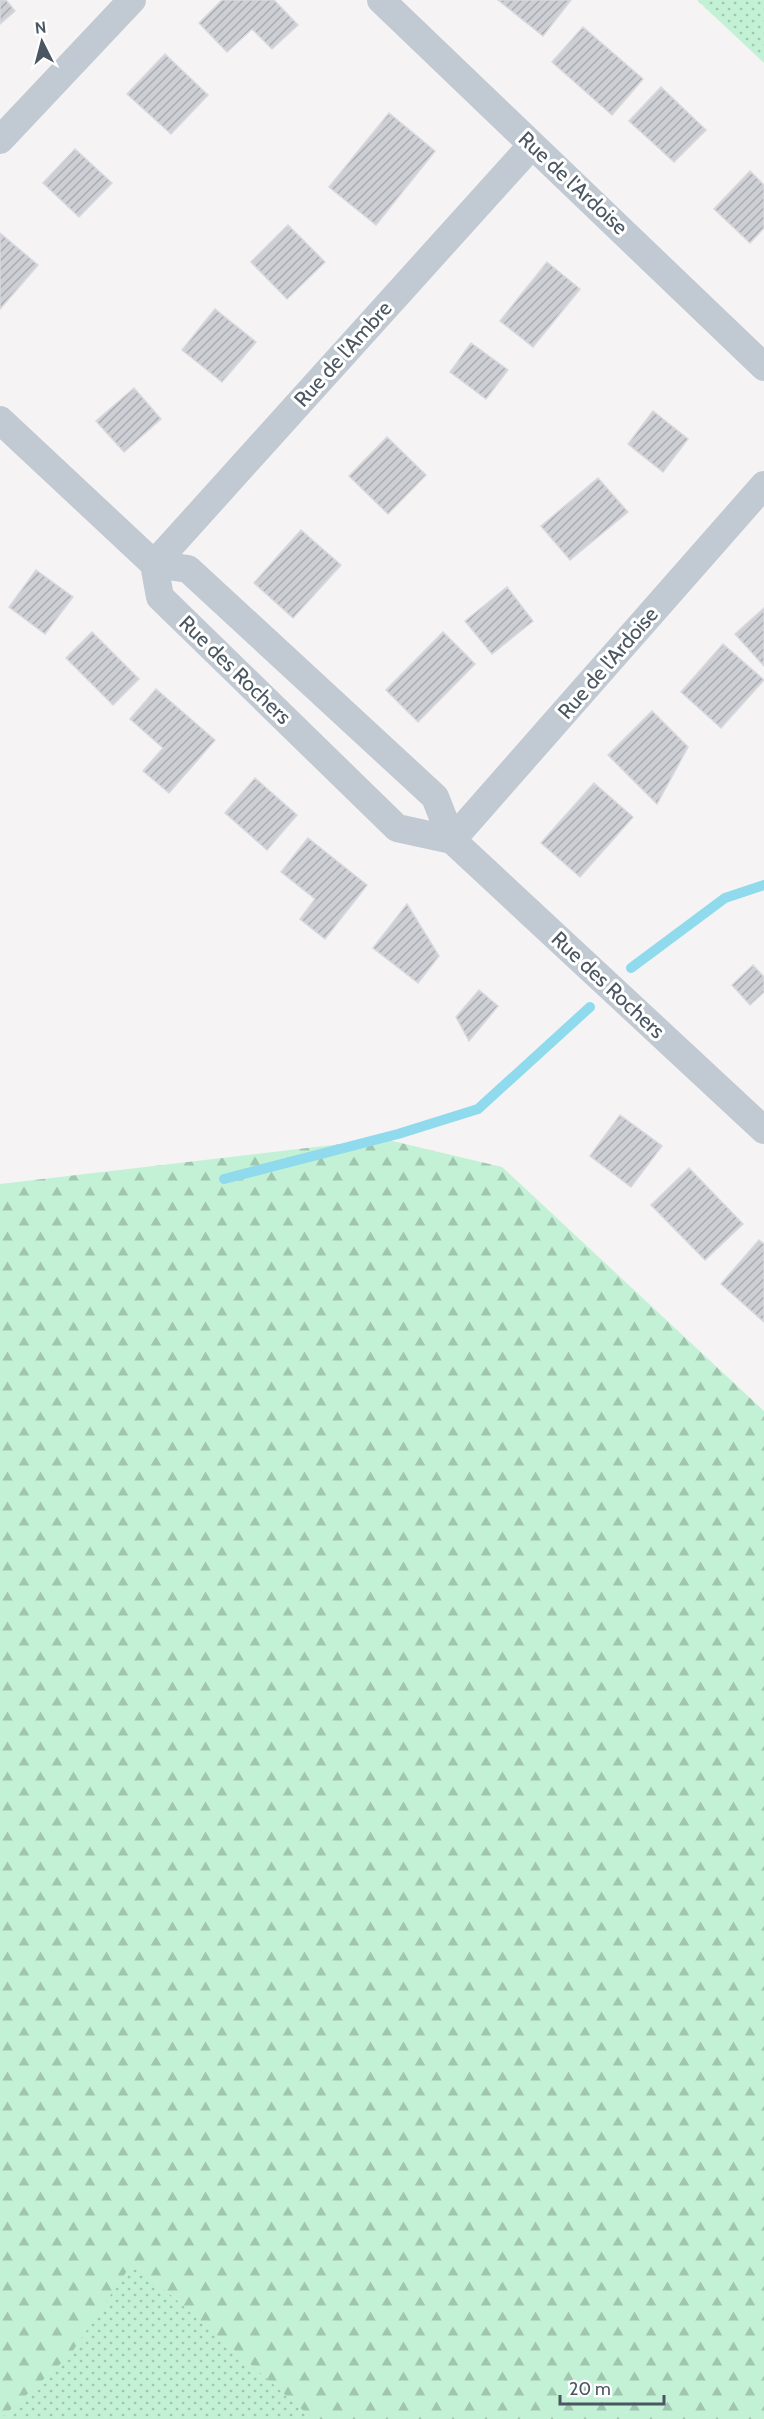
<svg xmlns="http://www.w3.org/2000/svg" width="764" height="2419" viewBox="0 0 764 2419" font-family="Cabin,sans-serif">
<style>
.grass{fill:url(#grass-dots)}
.forest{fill:url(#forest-firs)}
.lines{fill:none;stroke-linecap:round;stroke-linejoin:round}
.stream{stroke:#90daee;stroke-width:10}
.building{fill:url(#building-hatch);stroke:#d7d9de;stroke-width:1.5}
.minor{stroke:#c1cad2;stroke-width:28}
.labels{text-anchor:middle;stroke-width:6;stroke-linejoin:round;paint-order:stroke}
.street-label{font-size:21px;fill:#4a5661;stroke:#fff}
</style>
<defs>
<pattern id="grass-dots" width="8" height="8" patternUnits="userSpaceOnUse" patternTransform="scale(1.5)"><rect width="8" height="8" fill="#c3f1d5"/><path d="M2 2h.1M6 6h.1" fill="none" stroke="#a0c6b0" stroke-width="1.8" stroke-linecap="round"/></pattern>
<pattern id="forest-firs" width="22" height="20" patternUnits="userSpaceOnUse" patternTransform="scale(1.5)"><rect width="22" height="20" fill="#c3f1d5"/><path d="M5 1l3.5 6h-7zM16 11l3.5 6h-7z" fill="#a0c6b0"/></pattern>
<pattern id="building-hatch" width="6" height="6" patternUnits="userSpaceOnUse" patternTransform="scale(1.5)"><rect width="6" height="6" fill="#cdcfd5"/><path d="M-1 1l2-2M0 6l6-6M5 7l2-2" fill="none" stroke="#a8abb0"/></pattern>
</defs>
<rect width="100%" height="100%" fill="#f5f3f3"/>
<path class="grass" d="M697 0H764V63Z
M0 2163 133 2262 314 2419H0Z"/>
<path class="forest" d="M384 1139 502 1167 764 1411V2419H313L133 2262 70 2355 0 2419V1184Z"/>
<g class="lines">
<path class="stream" d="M631 968 725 898 764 885
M224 1179 398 1134 478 1109 590 1007"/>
</g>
<path class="building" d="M0 0H6L15 11 0 24Z
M222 0H274L298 25 272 49 252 29 227 52 199 23Z
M498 0H571L543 36Z
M583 27 643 79 612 115 552 62Z
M165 54 208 95 171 134 127 94Z
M661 87 706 130 674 162 629 121Z
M389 113 435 151 376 225 329 187Z
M75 149 112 183 79 217 43 183Z
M750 171 764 185V228L750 243 714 209Z
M288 225 325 262 287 299 251 262Z
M0 233 38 265 0 309Z
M547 262 580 289 533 347 500 321Z
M215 309 256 342 222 382 182 350Z
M471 343 508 370 486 399 450 372Z
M134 388 161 419 124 452 96 421Z
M653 411 688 439 663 472 628 444Z
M387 437 426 475 388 514 349 476Z
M598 478 628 512 570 560 541 526Z
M301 530 341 565 293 618 254 583Z
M36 570 73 597 45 634 9 607Z
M507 587 533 621 492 654 465 621Z
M764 608V666L735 634Z
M92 632 139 679 113 705 66 658Z
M443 632 475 664 418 722 386 690Z
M723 644 764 680 721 728 681 692Z
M156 689 215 740 169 793 143 771 163 748 130 719Z
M652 711 688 747 657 804 608 755Z
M255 778 297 815 267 850 225 813Z
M594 783 633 817 580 877 541 843Z
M308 838 367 885 325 939 300 919 315 899 281 872Z
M407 904 439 956 418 983 373 948Z
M753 965 764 977V992L750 1005 732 985Z
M479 990 498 1006 469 1041 456 1017Z
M620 1115 662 1146 631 1187 590 1156Z
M689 1168 743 1224 705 1260 651 1205Z
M759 1240 764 1244V1322L721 1284Z"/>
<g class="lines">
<path class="minor" d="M381 0 764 367
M0 140 132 0
M0 420 154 564 188 569 435 797 452 840 764 1130
M154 564 532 145
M154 564 160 597 397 828 452 840
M452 840 764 485"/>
</g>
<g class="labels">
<g class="street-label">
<text transform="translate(573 183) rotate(43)" y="7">Rue de l'Ardoise</text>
<text transform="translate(343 354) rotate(-48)" y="7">Rue de l'Ambre</text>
<text transform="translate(608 663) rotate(-49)" y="7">Rue de l'Ardoise</text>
<text transform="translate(235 670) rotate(44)" y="7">Rue des Rochers</text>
<text transform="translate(608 985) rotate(43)" y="7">Rue des Rochers</text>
</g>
</g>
<g transform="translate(42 42) rotate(354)" stroke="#ffffff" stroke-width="4.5" paint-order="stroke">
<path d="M0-4.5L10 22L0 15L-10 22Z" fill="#4a5661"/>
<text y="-9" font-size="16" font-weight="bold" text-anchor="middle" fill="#4a5661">N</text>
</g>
<path d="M560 2395v9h104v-9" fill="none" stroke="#4a5661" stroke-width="3"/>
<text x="569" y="2395" font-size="18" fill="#4a5661" stroke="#ffffff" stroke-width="4.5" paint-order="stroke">20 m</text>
</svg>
